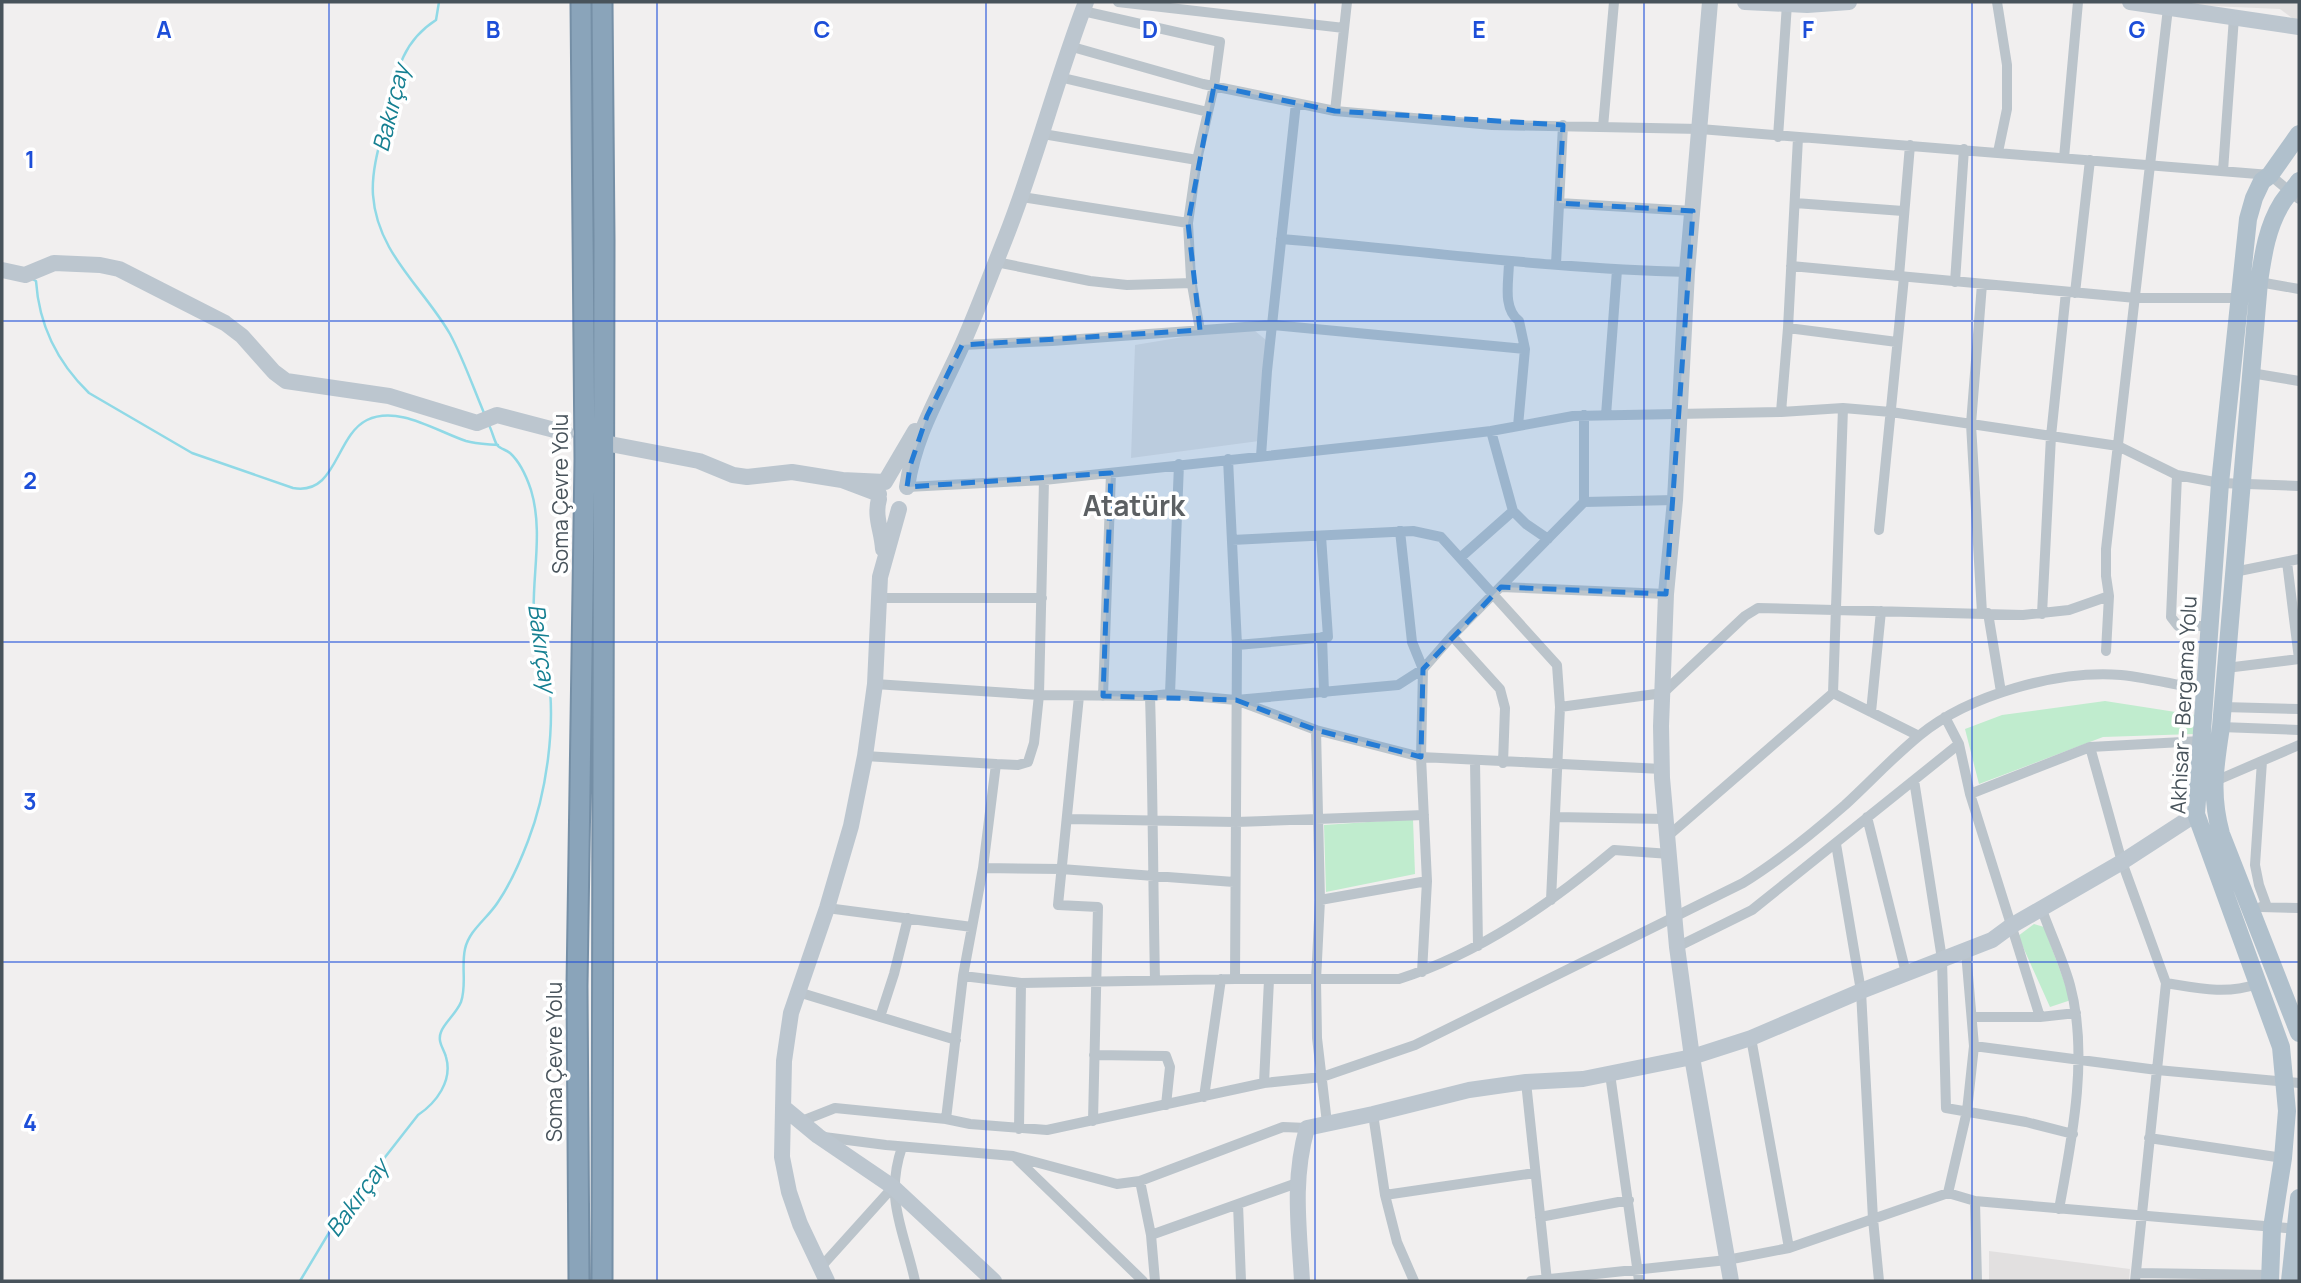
<svg xmlns="http://www.w3.org/2000/svg" width="2301" height="1283" viewBox="0 0 2301 1283" font-family="Manrope,sans-serif">
<style>
.education{fill:#e2e0e0}
.green{fill:#c0ecce}
.lines{fill:none;stroke-linecap:round;stroke-linejoin:round}
.stream{stroke:#90d9e6;stroke-width:2.5}
.highway-casing{stroke:#758fa6;stroke-width:23}
.street{stroke:#bbc4cb;stroke-width:10}
.secondary{stroke:#bcc6cf;stroke-width:16}
.primary{stroke:#b0c0cc;stroke-width:18}
.highway{stroke:#8aa4ba;stroke-width:19}
.marked{fill:#257cd5;fill-opacity:0.2;stroke:#257cd5;stroke-width:5;stroke-dasharray:14 9;stroke-linejoin:round}
.grid{fill:none;stroke:#1d4ed8;stroke-width:2;stroke-opacity:0.55}
.labels{text-anchor:middle;stroke-width:7;stroke-linejoin:round;paint-order:stroke}
.street-label{font-size:21px;fill:#48535b;stroke:#fff}
.water-label{font-size:23px;font-style:italic;fill:#168092;stroke:#fff}
.district-label{font-size:28px;font-weight:bold;fill:#5c6063;stroke:#fff}
.grid-label{font-size:23px;text-anchor:middle;font-weight:bold;fill:#1d4ed8;stroke:#fff;stroke-width:7;stroke-linejoin:round;paint-order:stroke}
</style>
<rect width="100%" height="100%" fill="#f1efef"/>
<path class="education" d="M2118 2H2299V23L2280 9Z
M1249 326 1266 340 1259 441 1131 458 1135 345Z
M1989 1251 2130 1269 2129 1281H1989Z"/>
<path class="green" d="M2105 701 2195 715 2194 734 2103 737 1979 784 1965 729 2002 715Z
M1413 819 1415 874 1326 892 1324 825Z
M2034 924 2044 927 2071 1000 2050 1007 2018 936Z"/>
<g class="lines">
<path class="stream" d="M439 2 436 20C403 41 397 70 389 106 383 134 371 166 373 195 377 253 423 287 450 334 463 358 473 387 484 413
M32 279 36 281C39 326 57 362 89 393L192 453 293 488C337 496 335 436 367 420 398 405 436 431 466 441 476 444 487 444 498 445
M300 1281 339 1216 418 1115C436 1103 453 1081 446 1057 444 1049 437 1042 441 1032 444 1023 456 1014 461 1002 467 985 461 967 465 949 469 930 488 918 498 902 511 883 520 862 528 841 547 792 556 724 548 673 545 657 534 636 534 622 531 579 544 533 531 490 527 478 520 462 510 453 507 450 500 449 497 445 494 440 492 431 489 425"/>
<g class="highway-casing">
<path id="highway" d="M579 1281 577 986 585 459 581 2
M602 1281 604 240 602 2"/>
</g>
<path class="street" d="M1118 2 1344 28
M1997 2 2007 65V109L1998 152
M1083 11 1220 42 1214 86 1197 160 1188 223 1191 279 1200 330
M1069 46 1203 84 1335 111 1492 125 1700 129 2270 175 2299 199
M1059 77 1208 112
M1335 111 1347 2
M1603 127 1614 2
M1043 134 1197 160
M1778 137 1787 4
M2064 158 2078 2
M2223 171 2234 17
M1022 197 1188 223
M1559 203 1693 211
M1795 203 1903 211
M1281 239C1417 250 1552 269 1687 272
M1509 261C1509 281 1502 308 1519 321L1525 349
M996 262 1090 281 1127 285 1192 283
M1556 264 1563 125
M1791 266 2136 298H2239
M1899 276 1910 145
M1955 282 1964 149
M2259 282 2299 289
M2075 293 2090 160
M1788 328 1897 342
M962 345 1052 341 1273 325 1525 349 1518 426
M2251 373 2299 381
M1781 412 1788 328 1798 138
M1606 415 1617 270
M1491 431 1513 511 1526 524 1548 539
M1261 456 1267 371 1296 103
M1228 459 1237 645 1235 979
M2177 475 2171 617 2178 626H2210
M907 487 1044 480 1406 441 1491 431 1573 416 1781 412 1843 408 1891 412 2118 446 2177 475 2220 483 2299 486
M1584 502 1675 500
M1879 530 1904 277
M1400 531 1412 642 1423 669 1421 757 1662 769
M1232 540 1413 531 1441 537 1557 665 1560 707 1551 900
M1460 558 1513 511
M2287 562 2299 659
M2234 572 2299 559
M1501 587 1666 594
M880 598H1042
M1982 613 1971 424 1982 284
M1988 613 2001 692
M2042 614 2051 436 2066 292
M1452 636 1500 689 1505 708 1503 763
M1322 637 1324 693
M1237 645 1328 637 1321 536
M2106 651 2109 596 2106 576V549L2168 8
M2226 668 2299 659
M875 684 1039 695 1150 696 1170 694 1236 700 1316 730
M1833 693 1919 736
M1170 694 1179 464
M1079 696 1058 905 1098 907 1093 1121
M1103 696 1111 473
M1150 696C1153 791 1153 886 1155 980
M1236 700 1398 685 1423 669 1452 636 1584 502V415
M1560 707 1663 693 1745 616 1758 608 2023 615 2069 610 2109 596
M2223 707 2299 709
M1871 712 1881 611
M1945 717 1959 744 1970 794 2040 1017
M2221 727 2299 730
M2090 747 2122 862 2166 983 2135 1281
M865 756 996 764 1018 765 1028 762 1034 743 1039 695 1044 480
M1475 761 1478 946
M2262 761 2255 865 2259 885 2267 907
M1914 780 1942 959 1946 1108 2026 1122 2073 1134
M2213 782 2299 745
M1970 794 2090 747 2201 741
M1555 817 1666 819
M1867 817 1906 973
M1068 819 1236 822 1424 815
M1668 836 1833 693 1843 408
M1836 844 1861 991 1873 1219 1879 1281
M983 868 1061 869 1234 882
M1320 900 1427 881
M2261 907 2299 908
M827 908 972 927
M2042 910C2051 935 2063 960 2070 985 2089 1055 2072 1139 2059 1209
M1677 947 1752 910 1959 744
M963 976 1021 983 1235 979H1399C1480 953 1550 904 1614 850L1670 854
M2166 983C2197 988 2226 995 2257 984
M798 992 956 1040
M880 1017 894 974 908 918
M1972 1017H2040L2076 1013
M1751 1038 1789 1248
M1974 1046 2157 1070 2299 1083
M1094 1055 1166 1056 1170 1067 1166 1105
M1610 1074 1639 1281
M1526 1082 1547 1281
M1264 1083 1269 980
M1204 1097 1221 979
M1373 1114 1385 1195 1397 1242 1414 1281
M946 1119 963 976 983 868 996 764
M802 1121 835 1108 946 1119 970 1124 1047 1130 1264 1083 1322 1077 1415 1045 1743 883C1780 860 1813 833 1845 805 1870 782 1893 757 1920 735 1969 695 2057 670 2121 675 2149 678 2177 685 2205 690
M1327 1123 1317 1038 1316 980 1320 900 1316 730 1421 757 1427 881 1422 972
M1019 1129 1021 983
M824 1137 886 1145 1013 1156 1117 1184 1140 1181 1283 1127 1307 1128
M2149 1138 2283 1158
M902 1147C884 1200 904 1230 915 1281
M1016 1158 1143 1281
M1140 1181 1151 1235 1155 1281
M1948 1193 1967 1111 1974 1046 1966 952
M1385 1195 1535 1173
M1975 1201 1977 1281
M1238 1204 1241 1281
M1540 1217 1629 1200
M1151 1235 1297 1183
M820 1268 893 1187
M2136 1273 2270 1275
M1531 1281 1727 1260 1789 1248 1948 1193 1975 1201 2298 1229"/>
<path class="secondary" d="M1710 2 1687 272 1675 500 1666 594 1661 726 1662 778 1677 947 1692 1057 1731 1281
M1745 2 1807 5 1849 2
M2130 2 2299 27
M2 270 25 275 54 263 100 265 119 269 225 323 242 336 274 372 286 381 389 396 477 423 497 415 566 433
M610 444 699 461 733 475 747 477 792 472 842 480
M907 487C915 432 941 393 963 343 978 309 991 274 1005 239 1036 161 1056 80 1086 2
M879 494 842 480 885 482 915 431
M879 499C874 517 882 531 883 549
M783 1107 818 1136 893 1187 994 1281
M827 1281 800 1224 789 1192 782 1157 784 1061 791 1013 827 908 851 826 865 756 875 684 880 577 899 509
M1302 1281C1299 1228 1292 1180 1307 1128L1373 1114 1469 1090 1526 1082 1583 1079 1692 1057 1751 1038 1861 991 1992 940 2011 926 2122 862 2196 814"/>
<path class="primary" d="M2299 181C2294 189 2287 195 2282 203 2267 227 2263 255 2259 282L2221 727C2215 766 2210 794 2221 834L2299 1033
M2270 1281 2272 1228 2283 1158 2287 1111 2281 1047 2196 814 2220 483 2248 219 2254 198 2262 181 2270 175 2299 134
M2290 1281 2299 1198"/>
<use href="#highway" class="highway"/>
</g>
<path class="marked" d="M1214 86 1335 111 1563 125 1559 203 1693 211 1666 594 1501 587 1423 669 1421 757 1316 730 1236 700 1103 696 1111 473 907 487 910 466 927 416 962 345 1200 330 1188 223Z"/>
<path class="grid" d="M329 2V1281M657 2V1281M986 2V1281M1315 2V1281M1644 2V1281M1972 2V1281M2 321H2299M2 642H2299M2 962H2299"/>
<g class="labels">
<g class="street-label">
<text transform="translate(561 494) rotate(-90)" y="7">Soma Çevre Yolu</text>
<text transform="translate(2184 705) rotate(-87)" y="7">Akhisar - Bergama Yolu</text>
<text transform="translate(555 1062) rotate(-90)" y="7">Soma Çevre Yolu</text>
</g>
<g class="water-label">
<text transform="translate(391 108) rotate(-76)" y="8">Bakırçay</text>
<text transform="translate(542 648) rotate(82)" y="8">Bakırçay</text>
<text transform="translate(357 1198) rotate(-54)" y="8">Bakırçay</text>
</g>
<g class="district-label">
<text x="1134" y="516">Atatürk</text>
</g>
</g>
<g class="grid-label">
<text x="164" y="38">A</text>
<text x="493" y="38">B</text>
<text x="822" y="38">C</text>
<text x="1150" y="38">D</text>
<text x="1479" y="38">E</text>
<text x="1808" y="38">F</text>
<text x="2137" y="38">G</text>
<text x="30" y="168">1</text>
<text x="30" y="489">2</text>
<text x="30" y="810">3</text>
<text x="30" y="1131">4</text>
</g>
<rect width="2301" height="1283" fill="none" stroke="#48535b" stroke-width="7"/>
</svg>
